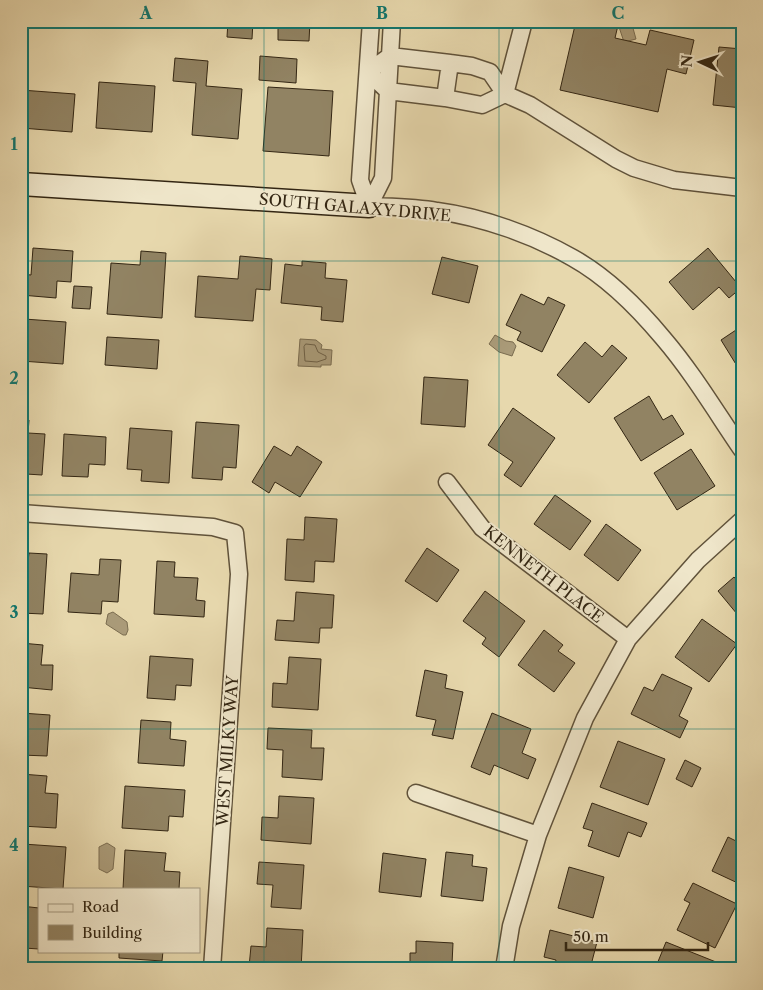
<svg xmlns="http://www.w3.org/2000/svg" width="763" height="990" viewBox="0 0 763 990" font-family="'Libre Caslon Text',serif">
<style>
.water{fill:#aa9b79;stroke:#7a6c50}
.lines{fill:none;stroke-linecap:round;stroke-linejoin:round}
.shore{stroke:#6e6046;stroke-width:1}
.building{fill:#918363;stroke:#332613}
.street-casing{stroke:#60523a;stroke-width:19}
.secondary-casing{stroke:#332613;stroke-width:25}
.street{stroke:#efe6ca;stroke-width:16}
.secondary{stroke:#efe6ca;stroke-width:22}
.grid{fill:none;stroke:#0f766e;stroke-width:1;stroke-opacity:0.55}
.labels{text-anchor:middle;stroke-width:4;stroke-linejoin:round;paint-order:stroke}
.street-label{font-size:16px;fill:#332613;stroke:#efe6ca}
.neatline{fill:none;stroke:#0f766e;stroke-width:2}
.grid-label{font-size:16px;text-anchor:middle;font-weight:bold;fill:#0f766e}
</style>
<rect width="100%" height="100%" fill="#e7d8ad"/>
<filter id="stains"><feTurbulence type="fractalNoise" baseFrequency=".004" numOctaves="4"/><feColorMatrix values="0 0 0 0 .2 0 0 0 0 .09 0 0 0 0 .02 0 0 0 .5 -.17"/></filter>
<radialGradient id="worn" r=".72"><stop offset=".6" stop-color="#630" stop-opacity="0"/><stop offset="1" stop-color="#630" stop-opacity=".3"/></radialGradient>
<path class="water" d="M617 21H631L636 39 624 42Z
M495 335 506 341 513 342 516 346 512 356 499 352 489 344Z
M300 339 316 340 322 345 321 349 332 350 331 365H321V367L298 366Z
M113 612 127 622 128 630 126 635H123L106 624 108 614Z
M107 843 115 848 113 869 107 873 99 869V847Z"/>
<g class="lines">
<path class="shore" d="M306 344 315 345 318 352 326 356V359L317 362 305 361 304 347Z"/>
</g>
<path class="building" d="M228 21H253L252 39 227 37Z
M278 21H310L309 41 278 40Z
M576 21H619L615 38 646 45 650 30 694 40 686 74 667 69 658 112 560 90Z
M719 47 742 49V108L713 105Z
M260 56 297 59 296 83 259 80Z
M175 58 208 61 206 86 242 89 238 139 192 135 196 83 173 81Z
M99 82 155 86 152 132 96 128Z
M268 87 333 91 329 156 263 151Z
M21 90 75 94 72 132 21 128Z
M33 248 73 251 71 282 57 281 56 298 21 295V274L31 275Z
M708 248 741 288 729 298 719 287 693 310 669 282Z
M141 251 166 253 162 318 107 314 111 263 140 265Z
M240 256 272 259 270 290 256 289 253 321 195 317 198 276 238 279Z
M442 257 478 266 469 303 432 294Z
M302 261 326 263 325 278 347 280 343 322 321 320 322 307 281 303 285 264 302 266Z
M74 286 92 287 90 309 72 308Z
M521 294 544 305 548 297 565 305 542 352 517 340 521 332 506 325Z
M24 319 66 322 63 364 21 361V333H23Z
M742 326V374L721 340Z
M107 337 159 340 157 369 105 365Z
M585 342 602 357 612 345 627 358 589 403 557 375Z
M424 377 468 380 465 427 421 424Z
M21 386H27L25 413 21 412Z
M649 396 663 420 672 415 684 434 641 461 614 418Z
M513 408 555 438 521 487 504 475 513 462 488 445Z
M21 419 29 420 28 433 45 434 42 475 26 474 27 461H21Z
M196 422 239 425 236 468 223 467 222 480 192 478Z
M130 428 172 431 169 483 141 481 142 470 127 469Z
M64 434 106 437 105 465 89 464 88 477 62 476Z
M274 446 291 456 297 446 322 462 300 497 275 482 269 493 252 482Z
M691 449 715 486 677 510 654 473Z
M555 495 591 521 570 550 534 524Z
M305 517 337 519 334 562 315 561 314 582 285 580 287 539 304 540Z
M606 524 641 550 618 581 584 555Z
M427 548 459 570 437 602 405 581Z
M29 553 47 554 43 614 21 613V569H27Z
M100 559 121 560 118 602 102 601 101 614 68 612 71 573 99 575Z
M157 561 175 562 174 577 198 578 196 600 205 601 204 617 154 614Z
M734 577 742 586V620L718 591Z
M485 591 525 621 499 657 482 644 486 638 463 621Z
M296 592 334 595 332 628H320L319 643 275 640 277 620 294 621Z
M702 619 737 644 709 682 675 657Z
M544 630 563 645 558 651 575 663 554 692 518 665Z
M21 643 43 645 41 665H53L52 690 21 687Z
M150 656 193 659 191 686 176 685 175 700 147 698Z
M289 657 321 659 318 710 272 707 273 683 287 684Z
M425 670 447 675 445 688 463 692 453 739 432 735 436 720 416 716Z
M662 674 692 688 679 716 688 721 680 738 631 714 644 687 653 691Z
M21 713 50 715 47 756 21 755Z
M492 713 531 729 522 753 536 759 528 779 494 765 490 775 471 767Z
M141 720 171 722 170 739 186 741 184 766 138 763Z
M268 728 312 730 311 748H324L322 780 282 777 283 750 267 749Z
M618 741 665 759 648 805 600 787Z
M685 760 701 768 692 787 676 779Z
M21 774 47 776 45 793 58 794 56 828 21 826Z
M125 786 185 790 183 817 169 816 168 831 122 828Z
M279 796 314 798 311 844 261 840 262 817 278 818Z
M592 803 647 823 641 837 628 832 619 857 588 846 593 831 583 828Z
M728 837 742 844V885L712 871Z
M23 844 66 847 63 889 21 886Z
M125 850 166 853 164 871 180 872 179 889H123Z
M446 852 473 855 472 866 487 868 483 901 441 896Z
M383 853 426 859 421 897 379 892Z
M259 862 304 865 301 909 271 907 273 885 257 884Z
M569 867 604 877 593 918 558 908Z
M693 883 737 904 715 948 677 930 690 903 684 900Z
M21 906 39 908V949L24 948 26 925 21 924Z
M267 928 303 930 301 969 249 967 251 946 266 947Z
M550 930 597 942 590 969H554L556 960 544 957Z
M416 941 453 943 452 964H462V969H410V953H416Z
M666 942 716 962 713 969H655Z
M119 951H163L162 961 119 958Z"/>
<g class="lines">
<g class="street-casing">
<path id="street" d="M505 94 482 105 445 98 388 91 368 72 390 56 450 63 472 66 490 72 505 94 530 105 616 159 634 168 674 180 742 188
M505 94 524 21
M445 98 450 63
M369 206C391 207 415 207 437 211 482 217 533 235 573 258 607 277 638 308 663 338 693 373 716 412 742 450
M369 206 383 178 392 21
M369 206 360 180 371 21
M447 482 482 528 628 639
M21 513 213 527 235 533 239 574 212 969
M416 793 538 835
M504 969 511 926 538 835 585 718 628 639 698 560 742 520"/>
</g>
<g class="secondary-casing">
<path id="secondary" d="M21 184 369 206"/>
</g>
<use href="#street" class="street"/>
<use href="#secondary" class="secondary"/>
</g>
<path class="grid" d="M264 21V969M499 21V969M21 261H742M21 495H742M21 729H742"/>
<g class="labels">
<g class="street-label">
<text transform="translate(355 207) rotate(5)" y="6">SOUTH GALAXY DRIVE</text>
<text transform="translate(544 574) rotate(38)" y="6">KENNETH PLACE</text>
<text transform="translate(227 751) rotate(-86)" y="6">WEST MILKY WAY</text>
</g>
</g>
<rect width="763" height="990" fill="none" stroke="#e7d8ad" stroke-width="55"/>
<rect x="38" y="888" width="162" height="65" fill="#efe6ca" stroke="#a49981"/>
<rect x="48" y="904" width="25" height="8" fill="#efe6ca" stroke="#a49981"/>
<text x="82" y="912" font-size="15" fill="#332613">Road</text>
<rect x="48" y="925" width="25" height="15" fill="#918363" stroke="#a49981"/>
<text x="82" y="938" font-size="15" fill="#332613">Building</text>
<g transform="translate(700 62) rotate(274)" stroke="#efe6ca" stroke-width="4" paint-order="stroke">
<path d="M0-4L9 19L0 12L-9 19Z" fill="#332613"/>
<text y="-8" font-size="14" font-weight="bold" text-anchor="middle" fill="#332613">N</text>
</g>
<path d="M566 942v8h142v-8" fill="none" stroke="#332613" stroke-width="2.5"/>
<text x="573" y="942" font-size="15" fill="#332613" stroke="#efe6ca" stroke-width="4" paint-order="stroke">50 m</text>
<rect x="28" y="28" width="708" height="934" class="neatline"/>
<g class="grid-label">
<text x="146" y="19">A</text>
<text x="382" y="19">B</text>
<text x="618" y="19">C</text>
<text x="14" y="150">1</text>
<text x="14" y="384">2</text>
<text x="14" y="618">3</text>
<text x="14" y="851">4</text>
</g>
<rect width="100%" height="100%" filter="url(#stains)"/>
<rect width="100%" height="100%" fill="url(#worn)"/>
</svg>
